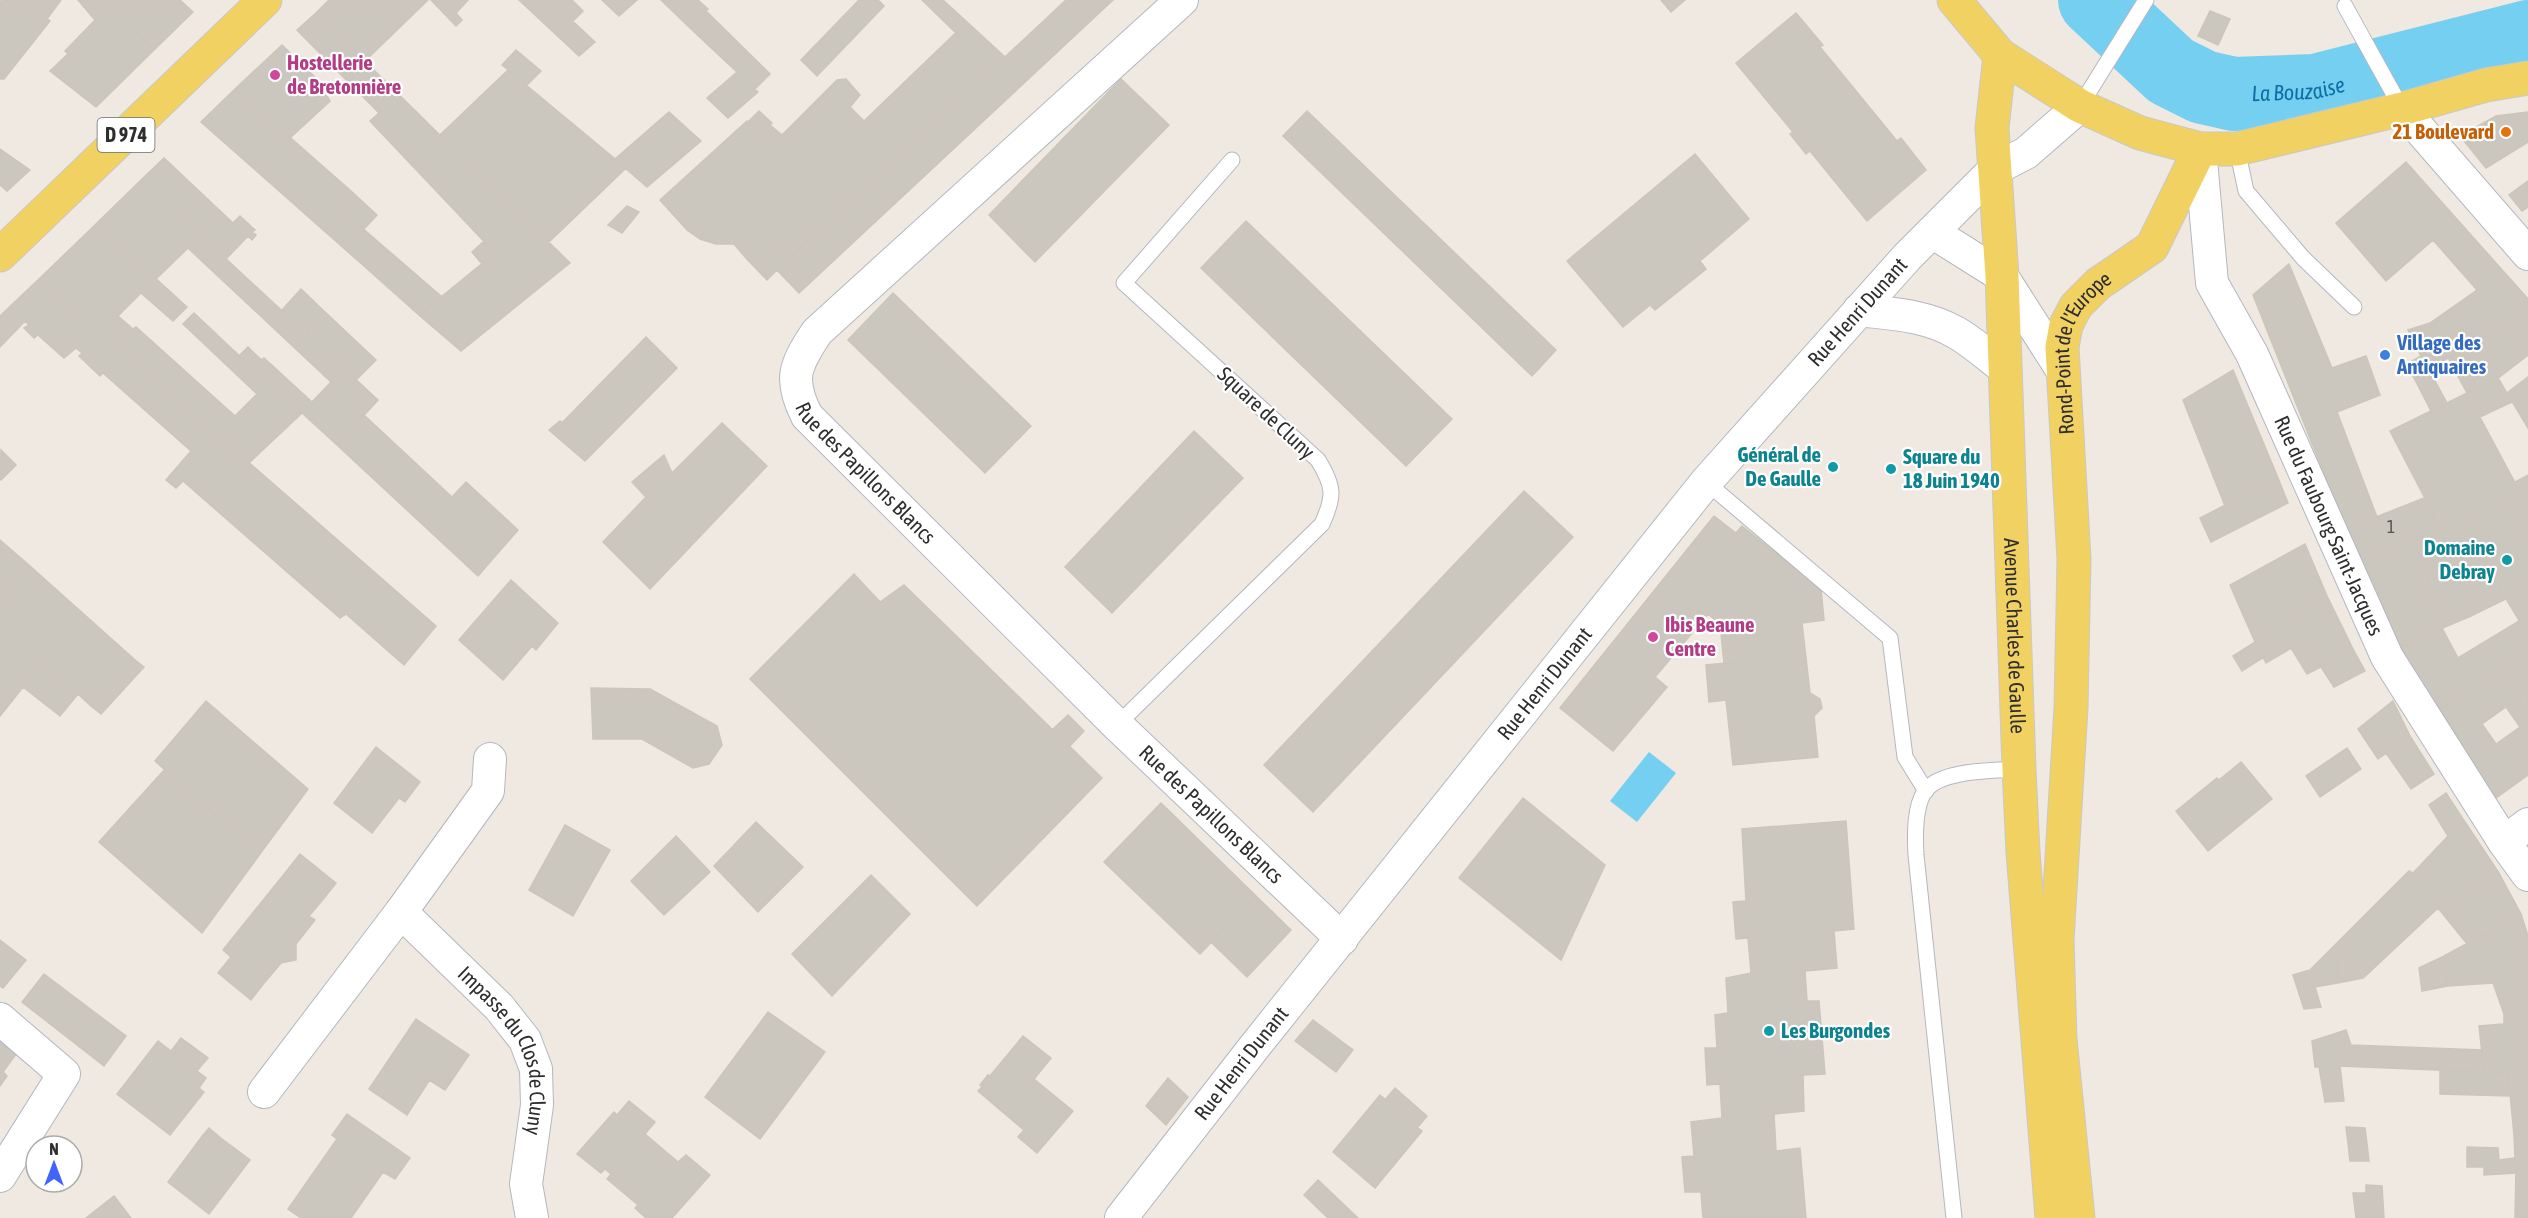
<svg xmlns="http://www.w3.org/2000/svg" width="2528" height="1218" viewBox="0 0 2528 1218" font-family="'Asap Condensed',sans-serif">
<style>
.water{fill:#75cff0}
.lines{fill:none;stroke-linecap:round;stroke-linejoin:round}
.river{stroke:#75cff0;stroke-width:74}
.building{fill:#cbc7bf;stroke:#cbc5ba;stroke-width:1.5;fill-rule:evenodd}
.service-casing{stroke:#b4b7c1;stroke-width:17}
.minor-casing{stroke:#b4b7c1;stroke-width:34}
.primary-casing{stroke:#c9c9c9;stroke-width:35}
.service{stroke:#fff;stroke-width:15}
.minor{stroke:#fff;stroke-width:32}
.primary{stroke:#f2d163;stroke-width:33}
.hotel-dot{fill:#d1479c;stroke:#fff;stroke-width:2}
.food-dot{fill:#e8710a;stroke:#fff;stroke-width:2}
.shop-dot{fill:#3f7fe0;stroke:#fff;stroke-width:2}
.culture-dot{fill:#0f9aa8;stroke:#fff;stroke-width:2}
.labels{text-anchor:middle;stroke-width:4.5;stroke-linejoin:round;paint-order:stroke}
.number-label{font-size:18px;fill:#555452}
.shield{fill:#fff;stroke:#6d6d6d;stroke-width:1.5}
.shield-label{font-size:20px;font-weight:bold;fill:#2e2e2e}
.hotel-label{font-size:21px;font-weight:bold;fill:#b23c85;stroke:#fff;text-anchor:start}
.food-label{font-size:21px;font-weight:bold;fill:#c56008;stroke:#fff;text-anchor:end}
.street-label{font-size:21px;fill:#2e2e2e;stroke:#fff}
.shop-label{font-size:21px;font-weight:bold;fill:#366cbe;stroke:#fff;text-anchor:start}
.culture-label{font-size:21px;font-weight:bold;fill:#0d838f;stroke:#fff;text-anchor:end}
.water-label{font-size:22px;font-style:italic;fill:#0d6fa3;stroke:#fff}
</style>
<rect width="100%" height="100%" fill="#efe9e1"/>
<path class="water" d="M2076 0H2106L2174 61 2205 77 2202 98C2147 74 2113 47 2076 0Z
M1649 752 1676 773 1637 822 1610 801Z"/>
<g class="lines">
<path class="river" id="s1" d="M2095 0 2171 71 2203 87 2234 94 2315 91 2528 37"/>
</g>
<path class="building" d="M22 0H61L47 19Z
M22 0 50 21 4 79H0V1Z
M78 0H105L154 50 96 107 50 71 68 54 65 51 95 20Z
M105 0H180L193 12 154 50Z
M329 0H428L365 61 316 13Z
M431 0H468L456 13 462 20 456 26Z
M519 0H550L595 42 579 56Z
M550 0H572L583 11 573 21Z
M602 0H637L619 16Z
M661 0H698L708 9 690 28Z
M859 0H878L884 6 817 76 801 60Z
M922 0H943L967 22 956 33Z
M1066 0H1113L799 293 777 270Z
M1661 0H1685L1671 12Z
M706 11 770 74 755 89 690 28Z
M2210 11 2230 19 2218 45 2198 36Z
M316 13 570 263 461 351 419 315 495 253 370 121 379 113 297 30Z
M1796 13 1823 45 1820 47 1897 141 1901 138 1926 170 1867 221 1810 151 1806 154 1790 134 1793 132 1736 63Z
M967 22 1005 57 788 259 768 236 745 257 734 244H716L700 239 687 230 660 200 747 121 761 134 770 125 782 135 837 80 846 79 860 95 850 107 864 121Z
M282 45 318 80 330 101 290 138 235 89Z
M516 50 541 71 527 85 502 65Z
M508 70 626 168 549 242 440 135Z
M737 72 758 92 728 118 707 98Z
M1121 79 1169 125 1035 262 989 215Z
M235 89 351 191 337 206 383 246 364 266 201 122Z
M759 111 772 123 761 134 748 122Z
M1307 111 1556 350 1532 376 1283 136Z
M669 112 701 141 647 187 615 159Z
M2528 112V142L2486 168 2460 136 2496 116Z
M0 149 30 170 7 191 0 185Z
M1695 154 1749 219 1700 261 1706 269 1655 310 1650 305 1623 327 1567 261Z
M164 158 233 223 240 216 255 230 252 232 256 235 252 240 248 236 226 259 141 180Z
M2406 162 2528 299V307L2429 370 2447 403 2431 411 2407 364 2421 356 2408 330 2430 323 2477 290 2433 240 2386 281 2336 223Z
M141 180 378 400 337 445 253 368 264 358 312 402 331 382 188 248 156 279 96 224Z
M2528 181V207L2522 211 2509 195Z
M351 191 377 215 364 229 337 206Z
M627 206 639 212 622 233 608 225Z
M1246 221 1452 419 1406 466 1201 268Z
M96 224 187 307 173 321 141 293 118 316 133 329 136 327 235 416 257 394 183 324 194 313 247 363 256 355 262 360 253 368 302 413 249 463 39 279Z
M768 236 788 259 767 280 745 257Z
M484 241 495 253 482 264 472 252Z
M383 246 442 297 419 315 364 266Z
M2289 264 2332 368 2366 356 2380 395 2337 412 2377 517 2346 529 2253 295Z
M39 279 436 626 404 665 346 614 340 618 183 481 176 488 166 480 191 451 103 373 100 376 79 356 82 353 76 348 64 358 38 335 34 338 24 328 29 325 25 321 0 347V316Z
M301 289 324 311 306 333 282 310Z
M893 293 1031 426 985 473 848 340Z
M2528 307V355L2498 378 2467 393 2449 359Z
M324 311 376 360 356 380 306 333Z
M646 337 651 342 568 427 562 423Z
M651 342 677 368 585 461 549 430 560 421 568 427Z
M248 347 256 355 247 363 239 356Z
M2233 370 2278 478 2225 506 2183 400Z
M2528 377V428L2507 393Z
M2498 378 2512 402 2480 417 2467 393Z
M2467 393 2521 494 2443 533 2390 431Z
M364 415 452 497 466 482 518 530 478 576 337 445Z
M722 423 767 466 650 589 603 542 646 497 632 482 664 455 672 473Z
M1194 431 1243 478 1112 613 1065 567Z
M1 450 16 465 1 480 0 479Z
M2528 475V491L2521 494 2515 482Z
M2278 478 2288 503 2211 542 2200 518Z
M1524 491 1573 537 1313 812 1264 765Z
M2528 491V635L2506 599 2467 521Z
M2424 498 2440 529 2357 556 2346 529Z
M1714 516 1736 533 1742 526 1821 589 1824 620 1802 623 1810 693 1820 699 1822 708 1814 716 1818 757 1733 765 1726 700 1709 702 1706 665 1737 662 1735 633H1721L1720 624 1708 614 1655 677 1667 687 1613 751 1560 708Z
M2467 521 2506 599 2471 616 2443 533Z
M2440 529 2471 616 2445 627 2414 538Z
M2414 538 2435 597 2385 620 2357 556Z
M0 540 30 566 0 600Z
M2305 544 2327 596 2255 642 2230 585Z
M30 566 134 659 91 706 43 662 0 716V600Z
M854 574 880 602 904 585 1102 778 977 906 750 679Z
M511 580 558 623 536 650 532 646 503 680 459 640Z
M2327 596 2353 649 2321 667 2305 640 2266 663 2255 642Z
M2435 597 2445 627 2399 648 2385 620Z
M2519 621 2528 635V654L2436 712 2399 648 2442 628 2458 658Z
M1721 633H1735L1737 662 1724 663Z
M2305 640 2321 667 2307 674 2291 648Z
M2255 642 2264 657 2242 671 2233 656Z
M2353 649 2365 671 2334 687 2321 667Z
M2528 654V713L2500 672Z
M134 659 144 667 101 714 91 706Z
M43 662 78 694 60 716 23 687Z
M2500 672 2528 713V775L2496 798 2436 712ZM2506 707 2520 727 2496 744 2482 724Z
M591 688 650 689 717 726 722 745 709 764 693 768 642 739H593Z
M206 701 308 789 260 854 155 761Z
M2393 701 2410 736 2378 759 2358 729Z
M1068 715 1084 731 1069 747 1053 729Z
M2410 736 2434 774 2411 789 2386 753Z
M376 747 420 782 405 802 399 798 372 833 334 803Z
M2347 748 2361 769 2320 797 2306 776Z
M2241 762 2272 799 2208 851 2176 811 2217 778 2219 780Z
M165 769 260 854 202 933 99 842Z
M2446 793 2465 822 2448 836 2429 805Z
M1523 798 1605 865 1561 960 1459 878Z
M1161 803 1256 896 1200 954 1104 862Z
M1846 821 1854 929 1834 931 1837 968 1805 971 1807 1001H1819L1825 1074 1803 1075 1804 1111 1774 1114 1776 1151 1800 1148 1806 1218H1703L1701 1192H1685L1682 1157 1694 1156 1691 1122 1722 1118 1720 1084 1707 1085 1705 1048H1717L1715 1015 1728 1013 1726 978 1751 973 1748 938 1736 939 1733 902 1746 901 1742 829Z
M756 822 803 867 758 912 714 866Z
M2465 822 2499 873 2438 908 2413 873 2448 836Z
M565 825 610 850 573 916 529 890Z
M676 836 710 872 664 915 631 881Z
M300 854 336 883 325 897 289 868Z
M289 868 325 897 309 916 315 920 296 944V960L275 964 262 980 265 982 251 1000 218 973 231 957 223 950Z
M2409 871 2413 873 2438 908 2373 969 2337 956V983L2315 987 2310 970Z
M2499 873 2521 914 2468 945 2438 908Z
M871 875 910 914 832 996 792 954Z
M1256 896 1291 930 1247 977 1211 942Z
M2521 914 2528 936V1013L2504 1014 2493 983 2448 986 2444 956Z
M0 940 26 960 3 988 0 986Z
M2337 956 2373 969 2363 978 2337 983Z
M2444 956 2448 986 2422 991 2419 968Z
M281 963 265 982 262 980 275 964Z
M2310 970 2321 1007 2304 1009 2293 975Z
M44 974 126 1036 104 1066 22 1002Z
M768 1012 825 1052 760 1139 705 1097Z
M2528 1013V1133L2514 1135 2508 1073 2484 1072 2479 1026 2504 1024V1014Z
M416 1019 469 1055 452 1080 436 1070 407 1115 369 1089Z
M1313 1020 1353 1050 1336 1072 1295 1041Z
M2346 1030 2351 1045 2482 1050 2484 1072 2340 1066 2331 1035Z
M0 1035 19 1050 3 1072 7 1076 0 1086Z
M2331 1035 2340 1066 2344 1101 2325 1102 2319 1067H2315L2312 1041Z
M1023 1036 1051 1058 1034 1079 1073 1111 1037 1153 1018 1137 1024 1130 978 1091 982 1087 980 1085 988 1075 990 1076Z
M181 1038 208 1058 197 1071 171 1051Z
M158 1041 206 1078 199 1088 204 1092 170 1135 117 1094Z
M436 1070 452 1080 445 1090 429 1080Z
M2440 1070 2508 1073 2510 1096 2440 1094Z
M1168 1078 1188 1097 1166 1125 1146 1106Z
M1395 1088 1427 1116 1418 1127 1385 1100Z
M1380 1095 1422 1131 1375 1188 1333 1152Z
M629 1101 655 1122 645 1134 678 1162 686 1155 710 1175 672 1218H646L635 1208 638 1205 607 1179 611 1174 605 1169 601 1173 577 1154 614 1112 617 1115Z
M347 1114 410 1158 395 1179 383 1172 351 1218H301L288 1209 337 1139 332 1135Z
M2346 1127 2365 1128 2367 1144 2348 1143Z
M209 1128 222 1139 217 1145 203 1135Z
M2528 1133V1168L2516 1169V1173L2484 1175V1167H2467V1147L2498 1148 2499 1160 2515 1158 2514 1135Z
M203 1135 217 1145 222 1139 250 1160 209 1214 168 1182Z
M2348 1143 2367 1144 2369 1161H2350Z
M2528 1168V1218H2515L2516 1169Z
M1318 1180 1358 1218H1328L1304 1195Z
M2366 1185 2382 1186 2384 1218H2356L2353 1193H2366Z
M114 1196 131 1218H86Z"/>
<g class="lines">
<g class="service-casing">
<path id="service" d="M2345 6 2402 109
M2080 106 2146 0
M2237 149 2246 191 2303 258 2354 307
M1706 482 1890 638 1905 757 1926 791
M1117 725 1322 524C1335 496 1334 486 1318 460L1124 283 1232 160
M1954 1218 1916 855C1915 837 1914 807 1925 791 1941 769 1995 771 2019 769"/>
</g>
<g class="minor-casing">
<g id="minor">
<path id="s2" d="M1182 0 817 332C795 365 788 379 807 416L1117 725 1342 939"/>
<path d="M2402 109 2528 254"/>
<path id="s3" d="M2200 149 2212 283 2252 354 2387 657 2504 842 2528 875"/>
<path d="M1932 232 2002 276 2062 370"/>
<path d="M1859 310C1892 314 1925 315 1955 332 1973 342 1989 357 2005 369"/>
<path d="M2504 842 2528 824"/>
<path d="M401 912 488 791 490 759"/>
<path d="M0 1019 64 1074 0 1176"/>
<path id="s4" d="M264 1092 401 912 499 1007 525 1040 536 1069 537 1105 526 1184 532 1218"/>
<path id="s5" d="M1121 1218 1255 1046 1706 482 1907 257 1995 169 2026 153 2080 106"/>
</g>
</g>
<g class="primary-casing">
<g id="primary">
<path d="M1954 0 2000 55 2080 106 2140 133 2200 149H2237L2402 109 2486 85 2528 78"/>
<path id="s6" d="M2000 55 1992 128 2002 276 2019 769 2023 852 2052 1218"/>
<path d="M0 255 265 0"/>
<path id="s7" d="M2078 1218 2060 1039 2057 940 2071 708 2074 559 2062 347 2066 325 2076 306 2098 284 2152 247 2200 149"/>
</g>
</g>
<use href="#service" class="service"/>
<use href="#minor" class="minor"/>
<use href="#primary" class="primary"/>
</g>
<g class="hotel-dot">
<circle cx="275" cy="75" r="6"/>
<circle cx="1653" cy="637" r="6"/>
</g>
<circle class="food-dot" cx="2506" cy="132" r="6"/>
<circle class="shop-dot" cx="2385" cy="355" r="6"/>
<g class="culture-dot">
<circle cx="1833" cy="467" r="6"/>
<circle cx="1891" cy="469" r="6"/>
<circle cx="2507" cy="560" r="6"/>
<circle cx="1769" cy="1031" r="6"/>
</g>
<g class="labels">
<g class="number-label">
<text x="2391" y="533">1</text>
</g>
<rect class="shield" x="97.5" y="118" width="57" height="34" rx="4.5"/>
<g class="shield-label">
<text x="126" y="142">D 974</text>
</g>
<g class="hotel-label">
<text x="287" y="70">Hostellerie<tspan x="287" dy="24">de Bretonnière</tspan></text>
<text x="1665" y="632">Ibis Beaune<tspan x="1665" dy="24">Centre</tspan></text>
</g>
<g class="food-label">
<text x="2494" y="139">21 Boulevard</text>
</g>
<g class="street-label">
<text dy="7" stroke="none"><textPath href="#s5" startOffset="1168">Rue Henri Dunant</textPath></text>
<text dy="7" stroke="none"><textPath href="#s7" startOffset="873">Rond-Point de l'Europe</textPath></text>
<text transform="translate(1266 413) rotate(43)" y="7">Square de Cluny</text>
<text dy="7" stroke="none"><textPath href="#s2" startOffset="666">Rue des Papillons Blancs</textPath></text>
<text dy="7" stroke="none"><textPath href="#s3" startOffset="404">Rue du Faubourg Saint-Jacques</textPath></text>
<text dy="7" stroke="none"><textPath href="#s6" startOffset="582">Avenue Charles de Gaulle</textPath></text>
<text dy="7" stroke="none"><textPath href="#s5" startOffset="682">Rue Henri Dunant</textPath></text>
<text dy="7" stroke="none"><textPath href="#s2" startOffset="1152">Rue des Papillons Blancs</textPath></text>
<text dy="7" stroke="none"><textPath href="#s4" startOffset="406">Impasse du Clos de Cluny</textPath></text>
<text dy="7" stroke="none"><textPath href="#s5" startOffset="196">Rue Henri Dunant</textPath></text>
</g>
<g class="shop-label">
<text x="2397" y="350">Village des<tspan x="2397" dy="24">Antiquaires</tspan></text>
</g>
<g class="culture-label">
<text x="1821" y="462">Général de<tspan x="1821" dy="24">De Gaulle</tspan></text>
<text x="1903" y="464" text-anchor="start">Square du<tspan x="1903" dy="24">18 Juin 1940</tspan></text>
<text x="2495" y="555">Domaine<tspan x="2495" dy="24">Debray</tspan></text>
<text x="1781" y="1038" text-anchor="start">Les Burgondes</text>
</g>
<g class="water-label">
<text dy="8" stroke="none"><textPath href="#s1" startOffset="236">La Bouzaise</textPath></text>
</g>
</g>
<g transform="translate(54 1164)"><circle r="28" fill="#ffffff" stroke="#ababab" stroke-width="1.5"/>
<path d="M0-4.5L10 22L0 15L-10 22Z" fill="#4264fb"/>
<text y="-9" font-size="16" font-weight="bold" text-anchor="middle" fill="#2e2e2e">N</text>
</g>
</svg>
